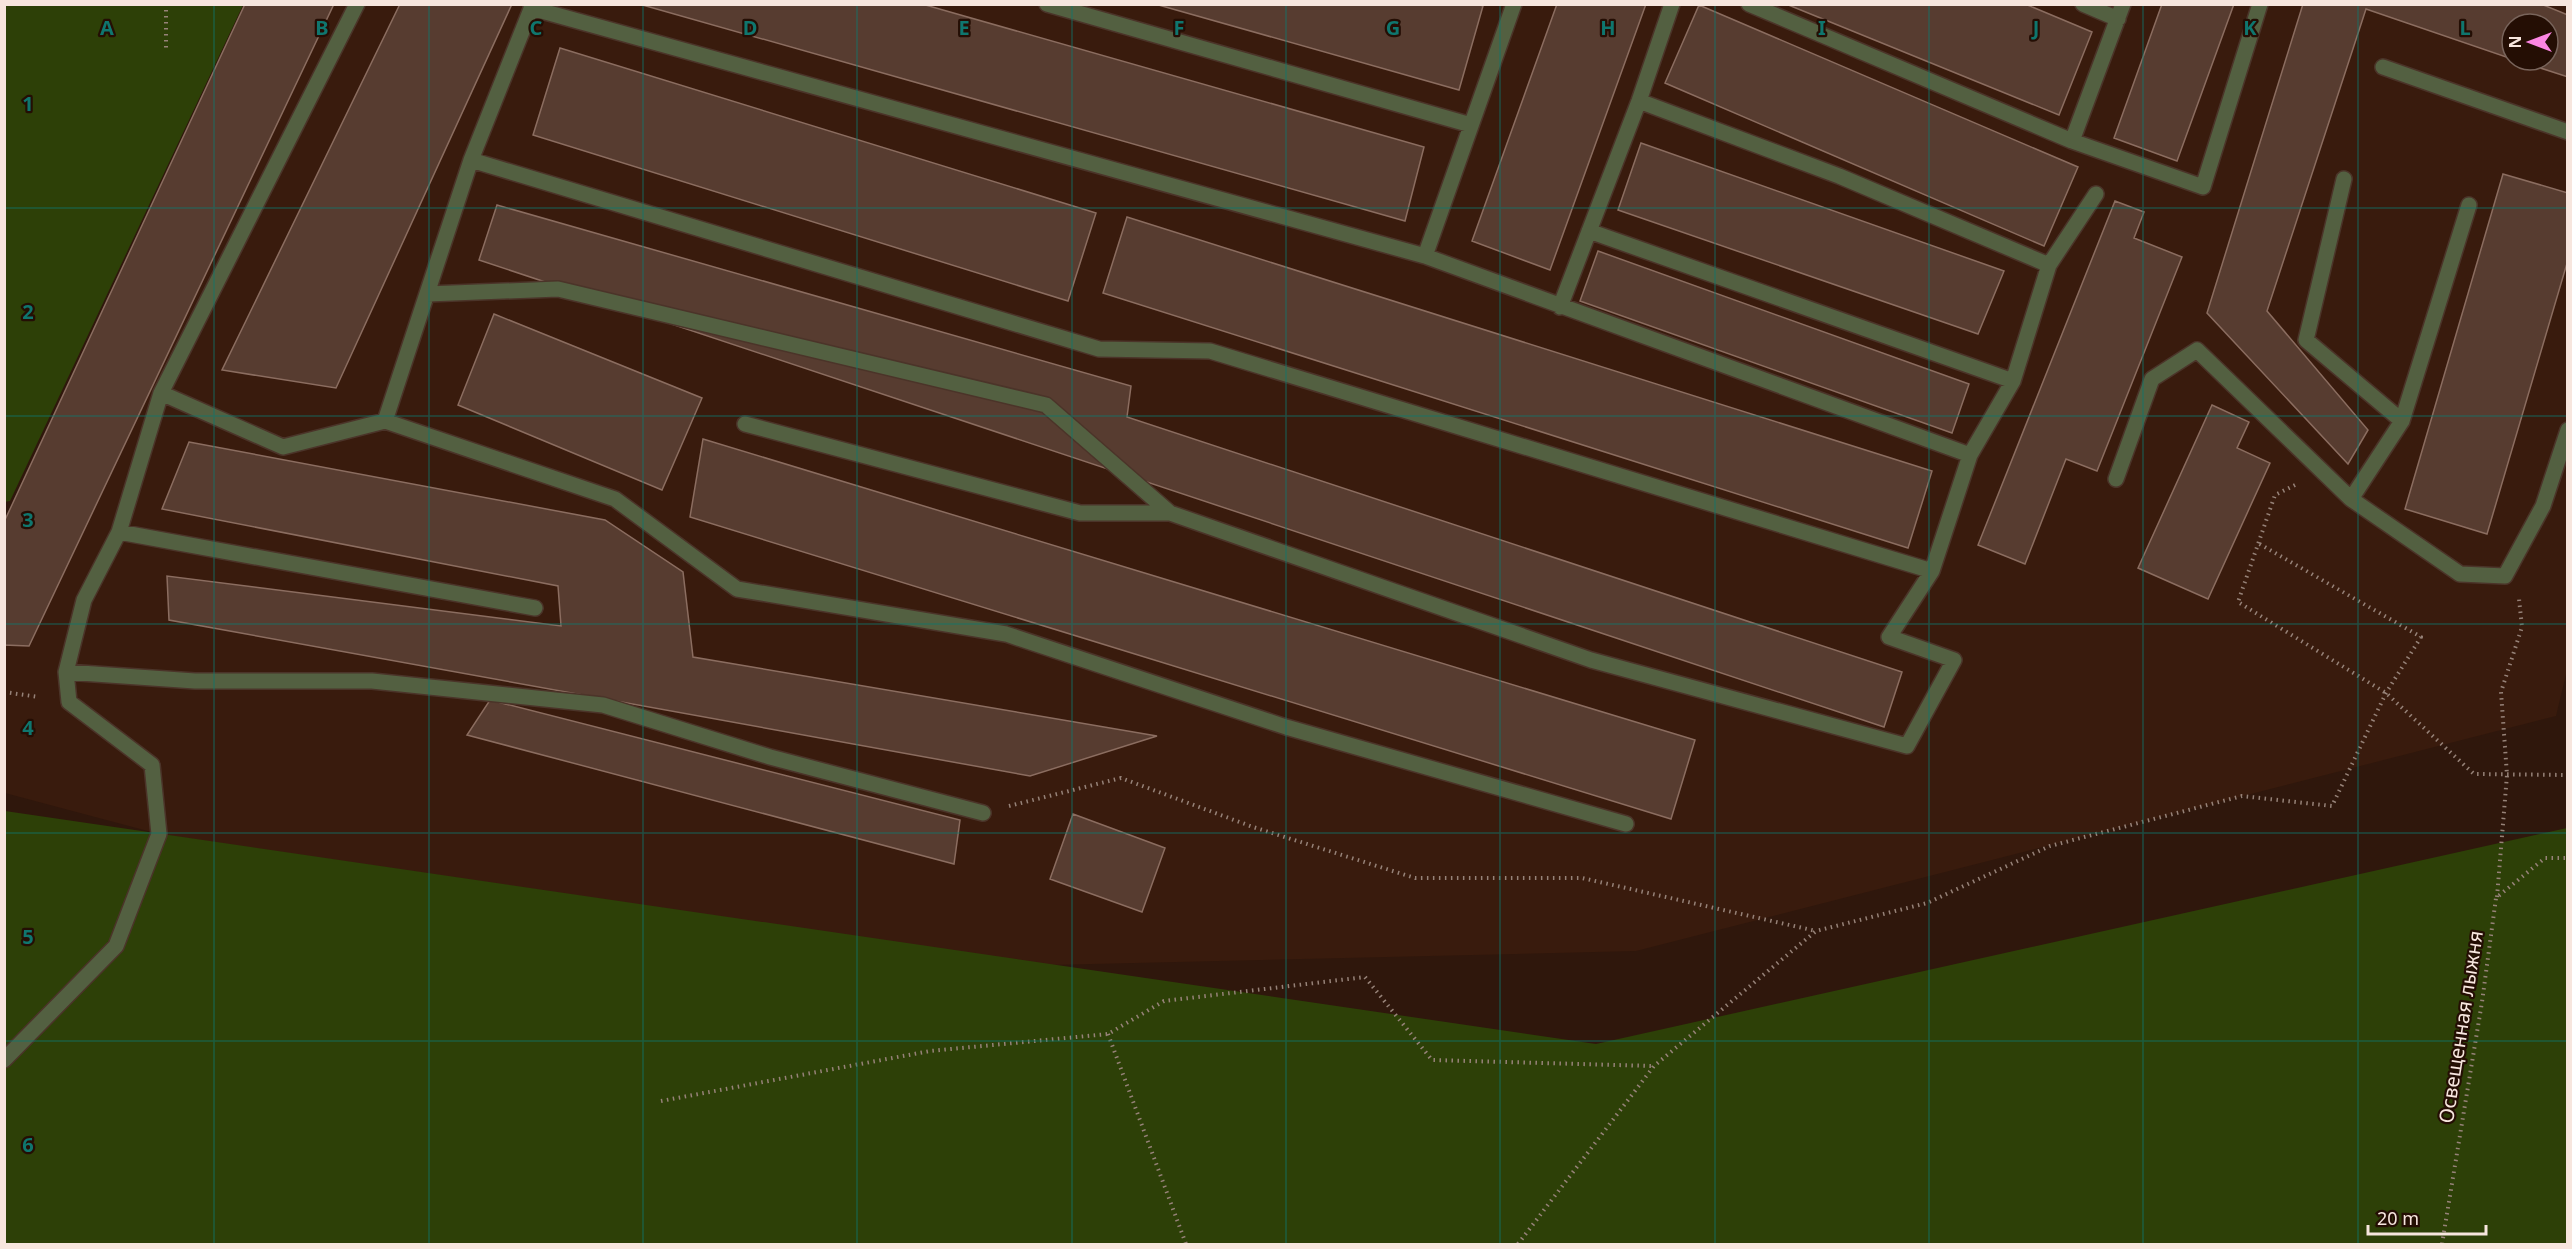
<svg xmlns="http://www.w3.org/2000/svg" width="2572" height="1249" viewBox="0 0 2572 1249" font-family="'Noto Sans',sans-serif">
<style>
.built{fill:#391b0d;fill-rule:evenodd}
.green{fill:#2d4007}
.building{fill:#573c30;stroke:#8b6d60;stroke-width:1.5}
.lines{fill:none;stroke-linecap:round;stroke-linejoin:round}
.minor-casing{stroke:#4b3429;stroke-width:18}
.path{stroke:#968278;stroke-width:4;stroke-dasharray:1.5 4.5;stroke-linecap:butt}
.minor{stroke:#536041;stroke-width:15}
.grid{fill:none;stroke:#0f766e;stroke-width:1.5;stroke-opacity:0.55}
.labels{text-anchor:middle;stroke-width:4.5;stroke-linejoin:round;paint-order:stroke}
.street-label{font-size:20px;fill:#f7e6de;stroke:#240e04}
.grid-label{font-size:20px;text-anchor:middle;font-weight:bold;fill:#0f766e;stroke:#240e04;stroke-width:4.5;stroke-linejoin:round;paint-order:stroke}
</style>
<rect width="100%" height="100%" fill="#2f170c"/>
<path class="built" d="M277 5H2567L2568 666 2556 716 1636 951 1050 965 159 834 5 793 4 578ZM2512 24H2548V60H2512Z"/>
<path class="green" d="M4 5H243L10 501 4 502Z
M5 811 1596 1044 2567 828V1244H5Z"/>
<path class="building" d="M245 4H334L29 646 4 645V522Z
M400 4H512L336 388 222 370Z
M639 4H922L1424 147 1405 221Z
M1155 4H1477L1483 6 1459 90Z
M1557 4H1646L1550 270 1472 241Z
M1786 4H2025L2092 32 2059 115Z
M2162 4H2234L2177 161 2114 138Z
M2303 4H2541L2568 15V77L2516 60H2548V24H2512V59L2366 9 2267 311 2368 430 2348 464 2207 313Z
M1699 5 2078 167 2044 246 1665 83Z
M560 48 1096 213 1068 301 533 135Z
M1641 143 2004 271 1978 334 1618 210Z
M2503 174 2568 193V260L2487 534 2405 509Z
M2115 201 2144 212 2134 238 2182 257 2097 471 2066 459 2025 564 1978 545Z
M497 205 1131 386 1127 417 1902 672 1884 727 479 260Z
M1127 217 1932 471 1908 548 1103 293Z
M1598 251 1969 384 1952 433 1580 301Z
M494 314 702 398 662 490 458 405Z
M2212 405 2249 422 2237 448 2270 463 2208 599 2138 568Z
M703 439 1695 740 1671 819 690 517Z
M189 442 605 520 683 572 693 657 1157 736 1030 776 169 620 167 576 561 626 558 586 162 509Z
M490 700 960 820 954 864 467 735Z
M1073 814 1165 848 1142 912 1050 879Z"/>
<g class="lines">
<g class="minor-casing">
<path id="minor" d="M1047 4 1471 125
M1749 4 2072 141 2203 187 2260 4
M2083 4 2118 19
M531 8 1425 256
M2383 67 2568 132
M1639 101 1839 176 2049 265
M2072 141 2123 4
M471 160 1099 349 1210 351 1932 571 1970 455 1425 256 1514 4
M2344 179 2306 340 2402 421 2469 205
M1589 231 2013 381
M427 294 558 289 1046 405 1170 513 1591 660 1907 746 1954 660 1889 637 1932 571
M1560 307 1639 101 1672 4
M161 393 283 447 385 421 471 160 533 4
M385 421 615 499 737 589 1006 634 1286 727 1626 824
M2402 421 2351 499 2460 574 2505 576 2543 506 2568 430
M745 424 1080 513H1170
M1970 455 2013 381 2049 265 2096 194
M2116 479 2152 379 2197 350 2351 499
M119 532 535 608
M66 672 195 681H372L603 705 770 757 983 813
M4 1060 116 946 159 834 152 765 69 702 66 672 84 600 119 532 161 393 357 4"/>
</g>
<path class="path" d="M166 4V48
M2295 485 2275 495 2238 602 2386 693 2474 774 2568 775
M4 692 39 697
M1009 806 1121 778 1253 827 1415 878H1582L1816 931
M2497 897 2507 775 2501 692 2522 627 2519 599
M1108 1034 1186 1244
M661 1101 930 1051 1108 1034 1164 1001 1365 977 1432 1060 1653 1066
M1518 1244 1654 1066 1816 931 1927 903 2050 846 2242 796 2332 806 2386 693 2421 637 2258 543
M2442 1244 2482 1002 2496 898 2545 858H2568"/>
<use href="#minor" class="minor"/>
</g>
<path class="grid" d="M214 4V1244M429 4V1244M643 4V1244M857 4V1244M1072 4V1244M1286 4V1244M1500 4V1244M1715 4V1244M1929 4V1244M2143 4V1244M2358 4V1244M4 208H2568M4 416H2568M4 624H2568M4 833H2568M4 1041H2568"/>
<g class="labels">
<g class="street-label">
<text transform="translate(2461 1027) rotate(-81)" y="7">Освещенная лыжня</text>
</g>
</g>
<g class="grid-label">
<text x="107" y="35">A</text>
<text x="322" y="35">B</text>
<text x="536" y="35">C</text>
<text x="750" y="35">D</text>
<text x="964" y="35">E</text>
<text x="1179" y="35">F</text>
<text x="1393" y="35">G</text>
<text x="1608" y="35">H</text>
<text x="1822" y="35">I</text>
<text x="2036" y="35">J</text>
<text x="2250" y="35">K</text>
<text x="2465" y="35">L</text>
<text x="28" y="111">1</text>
<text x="28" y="319">2</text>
<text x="28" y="527">3</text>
<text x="28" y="735">4</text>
<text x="28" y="944">5</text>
<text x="28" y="1152">6</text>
</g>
<rect width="2572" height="1249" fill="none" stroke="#f7e6de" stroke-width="12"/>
<g transform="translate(2530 42) rotate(270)"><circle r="28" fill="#240e04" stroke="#78645b" stroke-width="1.5"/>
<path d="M0-4.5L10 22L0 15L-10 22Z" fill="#fc86e3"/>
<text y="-9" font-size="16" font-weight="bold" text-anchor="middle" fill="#f7e6de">N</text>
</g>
<path d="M2368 1225v9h118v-9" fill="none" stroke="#f7e6de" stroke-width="3"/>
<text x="2377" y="1225" font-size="18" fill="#f7e6de" stroke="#240e04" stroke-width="4.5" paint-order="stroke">20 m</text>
</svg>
